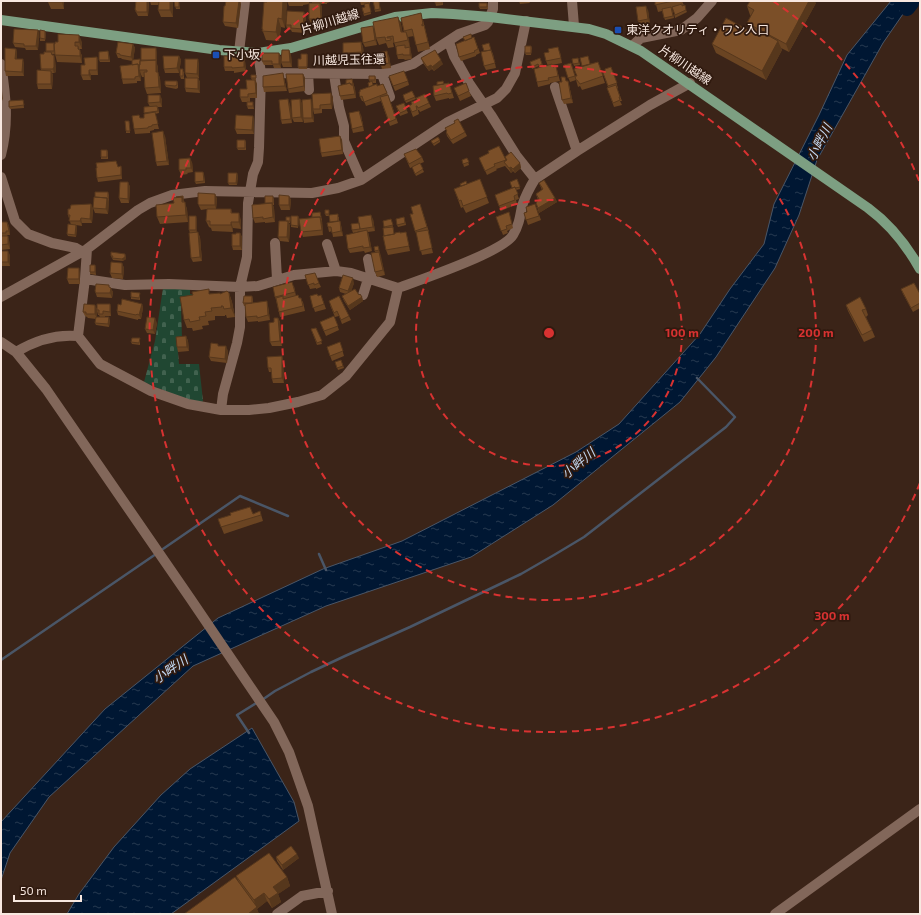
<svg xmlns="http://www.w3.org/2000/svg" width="921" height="915" viewBox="0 0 921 915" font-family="'Exo 2','Noto Sans JP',sans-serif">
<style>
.cemetery{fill:url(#cemetery-stones)}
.water{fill:url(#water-ripples);stroke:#4a5667}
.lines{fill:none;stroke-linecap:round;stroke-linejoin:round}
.stream{stroke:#4a5667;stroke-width:2.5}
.river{stroke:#001733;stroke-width:16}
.minor{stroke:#82675a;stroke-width:10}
.major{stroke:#7d9f82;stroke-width:10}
.wall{fill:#6a4422;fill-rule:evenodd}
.shaded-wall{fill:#56371c}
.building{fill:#7b4f28;stroke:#56371c}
.ring{fill:none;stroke:#d83231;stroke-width:2;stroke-dasharray:7 5}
.transit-dot{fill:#1a4fb4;stroke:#301a0f;stroke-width:1.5}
.labels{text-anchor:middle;stroke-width:3.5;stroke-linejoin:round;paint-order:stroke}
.street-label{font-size:12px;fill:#f8e8e0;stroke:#301a0f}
.poi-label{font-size:12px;fill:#f8e8e0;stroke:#301a0f;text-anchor:start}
.water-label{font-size:13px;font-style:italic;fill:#c3d9f4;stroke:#301a0f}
.centre{fill:#d83231;stroke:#301a0f;stroke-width:2}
.ring-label{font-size:12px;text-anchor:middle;font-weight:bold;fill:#d83231;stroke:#301a0f;stroke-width:3.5;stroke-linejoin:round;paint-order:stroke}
</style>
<defs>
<pattern id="cemetery-stones" width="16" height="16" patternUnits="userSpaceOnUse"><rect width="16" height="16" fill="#204732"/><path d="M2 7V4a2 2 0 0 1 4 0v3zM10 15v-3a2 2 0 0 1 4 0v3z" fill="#41624f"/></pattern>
<pattern id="water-ripples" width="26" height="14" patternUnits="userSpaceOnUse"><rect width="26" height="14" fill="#001733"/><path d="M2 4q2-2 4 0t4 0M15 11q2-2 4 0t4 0" fill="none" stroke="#263950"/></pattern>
</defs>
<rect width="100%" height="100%" fill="#3b2418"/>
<path class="cemetery" d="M163 288 190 289V294L195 295 181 305 182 339 177 340 179 364H199L203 401 201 403C181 399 163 390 144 382L155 341Z"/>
<path class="water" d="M891 1H912L883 43 817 160 799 215 775 268 716 357 680 402 553 505 471 557 326 606 193 666 49 797 10 853 1 880V822L105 709 218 618 323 569 402 541 576 452 619 424 700 334 730 289 764 244 774 204 819 115 847 55Z
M252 728 294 802 299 821 171 914H67L79 894 114 847 161 795 190 769Z"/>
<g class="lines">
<path class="stream" d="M160 551 240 496 288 516
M319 554 326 570
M1 660 156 554
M262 700 275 691 311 672 345 656 410 627 521 574 554 555 584 537 726 427 735 417 697 378
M249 733 237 715 258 702"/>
<path class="river" d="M907 8 911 3"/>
<path class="minor" d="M572 1 574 26
M449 42 454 56 469 83 491 115 516 155 535 179
M632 46 641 38 681 30 697 18 712 1
M239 52 245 1
M1 64C6 97 9 123 1 155
M261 73 382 74 413 64 459 34 485 25 488 22 493 9V1
M308 73 309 90
M334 74 339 107 344 126V141L361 180
M382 74 390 97
M555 87 577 151
M1 177 15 221 28 234 52 243 76 248 83 252
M275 243 277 279
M327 244 336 271
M368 259 372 280
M398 288C420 280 503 252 513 235 519 225 520 217 522 206 525 197 530 187 535 179L577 151 650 105 690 83
M363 295 368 279
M1 297 87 249 138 210 150 203 172 195 205 191 312 193 338 188 361 180 448 122 497 98 506 89 515 73 526 21
M78 336 85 279
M1 342 16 352 46 389 190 598 274 722 289 752 308 806 332 914
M16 352C34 341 56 334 78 336L100 364 151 391 188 404 221 410H249L269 408 298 402 322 395 346 376 390 322 398 288 351 273 336 271 294 275 258 286 240 287 169 284 125 285 85 279 87 249
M221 410 223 394 237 343 240 327V287L247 257 248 203 253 174 258 162 259 148 261 73 258 53
M277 914 302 896 328 891
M775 914 920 809"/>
<path class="major" d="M1 20 219 50 258 53 291 48 395 17 432 13 453 14 490 17 589 29 606 34 641 51 868 208C891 225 906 244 920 269"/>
</g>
<path class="wall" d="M64 1V9H51L48 2Z
M136 1H149L148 16H138L135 10Z
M150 1H173V17H161L158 10 159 5H151Z
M174 1H181V2H179L180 9H176Z
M226 1H241L238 28 225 26 223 22Z
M287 1 285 28 281 27 279 41 266 40 262 29Z
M287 1H309V4L303 5V6H289Z
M312 1H330V2L327 3V4H321L322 8V23H311L309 19 312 3Z
M360 1H370V3L369 4 371 14 364 16 362 8 365 7 364 5H361Z
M372 1H382L379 2 381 11 375 12 374 3H373Z
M435 1H443V5L436 6Z
M519 1H529L530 3 520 4Z
M655 1H682L687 12 675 18 673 8H672L674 18 665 20 662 11 658 12Z
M487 3 488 5V9H480L479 7Z
M816 3 789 52 781 48 782 50 766 80 716 53 712 44 750 31 747 23 751 16 750 15 747 6Z
M648 10 650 24 640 25 638 21Z
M304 12 306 17 305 33 292 32 291 30 287 29 286 25Z
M398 17 401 24 402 32H404L401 18 423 20 430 49 418 52 414 36 408 37 410 47H408L411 52 412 59 405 60 404 59H398L397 55 396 48 394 42 393 43 394 47 388 48 386 43 379 45 376 38Z
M373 26 374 30 377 45 365 47 363 43Z
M38 30 39 34 38 50H26L25 48 15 47 13 43Z
M46 33 45 41H40V38Z
M474 37 480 53 476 55V56L461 61 459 57 472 38Z
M82 42V49H79L82 56V63L57 62 55 54H52L55 59 56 72 54 73H52L53 75 52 89H38L37 84 41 70V69L44 54 46 52V51L54 44Z
M361 42 363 47 364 56 345 57 343 53Z
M133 44 135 48 133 60 142 61 141 60 157 52V65L158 67V73L160 78 161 93 147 94 145 88 144 77H142L140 72 141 81H137V83L123 84 122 79 132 65V61L122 59 121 58H118L116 53Z
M531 46 532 48 531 55H526L525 53Z
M16 49 17 53V59L24 63V76H6L5 71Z
M289 50 291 55 292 67H283L281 62Z
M491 50 493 54 496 68 486 70 484 66V51Z
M108 51 109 54 110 62H100L99 60Z
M560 52 562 63 552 65 553 67 556 66 560 81 550 83V84L538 87 537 82 548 66 546 61Z
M279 53 281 58V68H274L273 65H264L262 61Z
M307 54 308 56 307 69H299L298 67Z
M179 56 181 60 179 73H165L164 69Z
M389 56 391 68 382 69 380 62H377L376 60Z
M97 57 98 62V75H91V80H83L81 75 85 65Z
M421 58 443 64 434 71 432 69 429 71 423 63Z
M540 58 543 66 540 68 539 66 532 69 530 62Z
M578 58 580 65 574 66 572 59Z
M245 61 246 71 234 73V71H225L224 67Z
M598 62 605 83 582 90 580 86 578 87 576 80 570 82 564 65 575 76H577L590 64Z
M199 63V78H198L200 82V93L186 92 185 88 187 78 185 73Z
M611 67 618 88H617L622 101H620L622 105 614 107 607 88 608 87 603 73 605 72Z
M184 71V79H181L180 76Z
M303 74 305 78V91L289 93 288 89Z
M375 76 376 78V83H372L373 85 377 86 383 84 388 95 398 123 390 126 381 101 366 106 364 101H362L360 97V92L369 87 370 82 369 80Z
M389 76 408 81 409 85 395 91Z
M256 77V81L257 84V98H250V102H242L240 97 247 89 252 80 251 78Z
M284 78 287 91 264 92 263 87Z
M352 79 355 89 356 98 341 100 340 96 346 84Z
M177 81 178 83V88L176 89 166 87 165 85Z
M567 81H568L569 85 573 103 564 104 562 100Z
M449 83 454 98 449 99V98L436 101 434 96 444 84Z
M454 88 469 91 471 96 460 101Z
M412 91 416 99 406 103 403 95Z
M333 97 332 109H322V113L314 114 313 109Z
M162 99V107H158L159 113 155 114 159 129H154V130L150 131V133L135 134 134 129 141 118H144L145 114 150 107 148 103Z
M300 99 302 104 303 122H294L292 118Z
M23 100 24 108 10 109 9 107Z
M404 103 408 113 400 116 396 106Z
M429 103 431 107 420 112 419 110H418L419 114 413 117 409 106Z
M253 104 254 109H248L247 106Z
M290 104 292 123 282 124 281 120Z
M312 104 314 122 304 123 303 118Z
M361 115 364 131 353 133 352 129Z
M253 116 254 120V134H237L235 129Z
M454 121 465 132 467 136 453 144 447 136 446 132 447 131 445 128 455 123Z
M130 123V133H126V131Z
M165 136 169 165 157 166 156 162Z
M340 136 342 140 343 154 322 157 321 153Z
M245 140 246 142V150H238L237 148Z
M440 140V142L434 146 431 141Z
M107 150 108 152V159H101V157Z
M489 153 506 161 505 157 520 163 521 168 515 173 513 171 511 173 505 166 496 169 497 170 487 175 479 158Z
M404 154 422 157 424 162 410 168Z
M467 158 469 165 464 167 462 160Z
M192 162 193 172 187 173 188 174 181 175 179 170Z
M420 163 424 172 416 176 412 167Z
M121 166 122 171V179L98 182 97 178 118 167Z
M203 172 204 174 205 183 196 184 195 182Z
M238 175 237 185H229L228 183Z
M480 179 489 203 466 213 463 207 461 208 454 189Z
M517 179 520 189 516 190 519 199 516 200 517 204 501 211 495 195 512 188Z
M128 182 130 187 129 203H121L119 198Z
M539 183 555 198 557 202 539 213 536 203 538 200 536 194 542 190Z
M108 192 109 195 108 214 95 213 93 208 95 197Z
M215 194 217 199 216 209H231L232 213 241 220V229L233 228V232L212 231 211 228 209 227 206 221 207 209 201 210 198 204Z
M183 196 184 202 187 209 188 222 160 224 157 217Z
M289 196 291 200 290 210H281L279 205Z
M274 198V205H273L274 208 275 222 265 223V222L255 223 253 218 266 204 265 203Z
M91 204 93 209 92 223H82V226L76 225 77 227 76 237 68 236 67 234 71 225 68 215 70 209Z
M420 204 429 232H428L433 253 422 255 417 235 415 231 413 214Z
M535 204 541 220 528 225 524 213 527 212Z
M329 210V215L339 217V221H340L341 225 343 236 333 237 332 231 329 232 328 227 330 222 329 216H326L325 214Z
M320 212 322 220 323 235 303 237 301 232 312 217Z
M509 212 513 228 507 231 508 233 503 235 496 217Z
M196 216 197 221V232L200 237 202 261 193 262 191 258 190 233 189 230Z
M298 216 299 218 298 228 291 227V225Z
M290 217 291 219 290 223H289L290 226 289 242 280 241 278 237 286 221Z
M404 217 406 225 398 227 397 225Z
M373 219 375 231 368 232 372 251 365 253 364 251 350 253 348 249 361 232V231L353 233 352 230Z
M391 219 393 227 394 234 406 232 407 236 410 251 388 255 386 250 384 236 385 228 383 221Z
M1 222H7L9 226 10 235H7L9 240 10 249 1 250Z
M240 233 242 237V250H233L232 246 236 234Z
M378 246 385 275 377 277 375 272V252L374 247Z
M1 251 10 255V266H1Z
M111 256H126V259L123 261 113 260Z
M122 263 124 268 123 279 112 278 110 273Z
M96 267V275L90 274V272Z
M80 273V284H69L67 279Z
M305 275 319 283 321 287 316 289V288L310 289Z
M354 283 351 291 362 297 363 301 350 310 344 301 342 296 346 294 340 292 339 288Z
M294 286 296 296 298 295 299 298 303 302 305 311 280 317 273 287Z
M110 288 113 292 112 298 97 297 95 291Z
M901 289 920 294V308L913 312 903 294Z
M140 293V300L131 299V297Z
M229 293 232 302 235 317 227 318 226 315H225V316H215V320L208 321 209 325 202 326 203 329 193 331 192 328H187L184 320 210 294H221Z
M321 295 326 309 315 312 310 296H318Z
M252 296 253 299V303L268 306 270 320 258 322V321L248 322 246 317 245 306H244L243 303Z
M110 304 111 308V316H105V317L110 320 109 327 96 325 95 323 96 319 88 318 87 317 85 316 83 312 97 308ZM97 311 98 315H99L100 317H97Z
M142 304 143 308 141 319H138V320L118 315 117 311 121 305Z
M330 305 349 316 351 320 342 324 339 316 335 317Z
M846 305 866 309 868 315 866 317 872 330 875 337 864 342 848 311Z
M334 316 339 330 326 336 320 322Z
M278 318 280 322 282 346H272L270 342 274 322Z
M157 323 155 334 147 333 145 329Z
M316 328 322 344 317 345 311 329Z
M186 336 188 341 189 351 178 352 177 347Z
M140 338V345L132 344 131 342Z
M340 342 344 356 332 361 327 347Z
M219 346 228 351 227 363 211 361 209 357Z
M282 356 283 360 284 383H273L272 379V372H269L268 368Z
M341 360 344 368 338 370 335 362Z
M260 511 263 521 224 534 218 519 253 514Z
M276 857 299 858 283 870 277 861Z
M236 876 287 877 290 886 278 894 281 902 272 908 267 901 257 909 259 914H184L239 883Z"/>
<path class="shaded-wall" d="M62 1H64V9L62 2Z
M147 1H149L148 16 147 12Z
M170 1H173V17L170 10Z
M239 1 241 4 238 28 236 23Z
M283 1H287L285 28 282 19Z
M809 1H815L816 3 789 52 786 44Z
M320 3 322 8V23L321 19Z
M646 6 648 10 650 24 648 19Z
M304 12 306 17 305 33 303 29Z
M398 17 401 24 404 38 401 32Z
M278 18 281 27 279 41 276 32Z
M373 26 374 30 377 45 375 40Z
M38 30 39 34 38 50 36 46Z
M45 31 46 33 45 41Z
M406 32 409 39 410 47 408 40Z
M79 35 82 42V49L79 42Z
M778 41 782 50 766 80 762 71Z
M361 42 363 47 364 56 362 52Z
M133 44 135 48 133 61 131 57Z
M78 46 82 56V63L78 49Z
M410 47 411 52 412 59 410 55Z
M156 48 157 52V65L156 60Z
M16 49 17 53V63L15 59Z
M289 50 291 55 292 67 290 62Z
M387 51 389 56 391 68 389 63Z
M279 53 281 58V68L279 64Z
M307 54 308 56 307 69Z
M54 55 55 59 56 72 54 73 53 69Z
M179 56 181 60 179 73 177 68Z
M244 56 245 61 246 71 244 67Z
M97 57 98 62V75L97 70Z
M23 59 24 63V76L22 72Z
M198 59 199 63V78L197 74Z
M156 60 158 67V73L160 78 161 93 159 87 156 72Z
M441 60 443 64 434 71 432 67Z
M138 64 140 69 141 81 139 76Z
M431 65 432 69 429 71 427 67Z
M89 70 91 75V80L89 75Z
M51 71 53 75 52 89 51 84Z
M283 73 284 78 287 91 285 86Z
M303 74 305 78V91L304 86Z
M198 78 200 82V93L198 89Z
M352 79 355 89 356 98 355 94Z
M255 80 257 84V98L256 93Z
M568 81 569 85 573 103 571 98Z
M1 89 2 91 3 101 1 96Z
M331 93 333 97 332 109 331 104Z
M160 95 162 99V107L160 102Z
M288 99 290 104 292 123 291 119Z
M300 99 302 104 303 122 301 117Z
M311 99 312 104 314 122 312 118Z
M359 111 361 115 364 131 363 126Z
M253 116 254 120V134L252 130Z
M163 131 165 136 169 165 167 161Z
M340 136 342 140 343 154 342 150Z
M190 158 192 162 193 172 191 168Z
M520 163 521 168 515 173 513 169Z
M121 166 122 171V179L121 175Z
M511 167 513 171 511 173 509 168Z
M237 173 238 175 237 185 236 183Z
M128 182 130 187 129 203 128 199Z
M215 194 217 199 216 209 215 205Z
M289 196 291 200 290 210 289 205Z
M107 198 109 202 108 214 106 209Z
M555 198 557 202 539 213 538 208Z
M185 202 187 209 188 222 186 215Z
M272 203 274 208 275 222 273 217Z
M91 204 93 209 92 223 90 219Z
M239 213 241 220V229L239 222Z
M371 215 373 219 375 231 373 227Z
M196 216 197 221V235L196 230Z
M298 216 299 218 298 228Z
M320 217 322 221 323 235 322 230Z
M81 218 82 223V226L80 221Z
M288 221 290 226 289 242 287 237Z
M340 221 341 225 343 236 341 231Z
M7 222 9 226 10 235 9 231Z
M231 222 233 228V232L231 225Z
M76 225 77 227 76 237 75 235Z
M367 230 369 235 372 251 370 247Z
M198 232 200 237 202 261 200 257Z
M240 233 242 237V250L240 246Z
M8 236 9 240 10 249 8 244Z
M378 246 381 256 385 275 383 270Z
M8 251 10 255V266L8 262Z
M125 254 126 256V259L123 261 122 259Z
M122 263 124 268 123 279 122 274Z
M95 265 96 267V275L95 272Z
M79 268 80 273V284L79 279Z
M353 278 354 283 350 296 348 291Z
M111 288 113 292 112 298 110 293Z
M229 293 232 302 235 317 231 308Z
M362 297 363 301 350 310 348 306Z
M267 301 268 306 270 320 268 315Z
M110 304 111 308V316L110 312Z
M142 304 143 308 141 319 139 315Z
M95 305 97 309V319L95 314Z
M109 317 110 320 109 327 108 324Z
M155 318 157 323 155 334 153 330Z
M278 318 280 322 282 346 280 341Z
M186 336 188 341 189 351 187 347Z
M226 346 228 351 227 363 225 359Z
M282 356 283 360 284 383 282 378Z
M297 854 299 858 283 870 282 865Z
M287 877 290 886 278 894 281 902 272 908 269 899 273 887Z
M264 893 267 901 257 909 259 914H248L256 908 254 900Z"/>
<path class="building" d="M48 1H62V2H48Z
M136 1H147V12H136V10H135Z
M159 1H170V10H158Z
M174 1H179V7H175Z
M226 1H239L236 23 223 22 224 6H225Z
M268 1H283L282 19 278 18 276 32 262 31 263 29H262L264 2H267Z
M373 1H379L380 9 375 10Z
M435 1H442V3H435Z
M655 1H673L655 5Z
M750 1H809L786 44 747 23 754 10 747 6Z
M309 3H320L321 19H309Z
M369 3 371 12 364 14 362 8 365 7 364 4Z
M479 3H487V7H479Z
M682 4V6L685 5 686 10 675 15 672 7Z
M646 6 648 19 638 21 636 7Z
M671 7 673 16 664 18 662 9Z
M287 11 304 12 303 29 291 28V25H286Z
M421 13 423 24H422V26L424 25 428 42 416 45 412 29 404 31 401 18Z
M398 17 401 32H406L408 40 394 43 393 36 387 37V38H391V40L386 41 385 37 376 38 373 22Z
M726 18 759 36 762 32 778 41 762 71 712 44Z
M373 26 375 40 363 43 361 28Z
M14 29 38 30 36 46H24V44L13 43Z
M40 30 45 31V39L40 38Z
M58 34 79 35V42H75V46H78V49L80 50V56L55 55 54 44H55V42H58Z
M471 34 472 38 465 41 463 37Z
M474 37 478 49 474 51 475 52 459 57 456 44Z
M118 42 133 44 131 57 120 55V54L116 53Z
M361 42 362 52 343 53V43Z
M46 43H54V51H46Z
M489 43 491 50 484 51 482 45Z
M405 45V48L410 47V55H403V54L397 55 396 47 397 46Z
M525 46H531V53H525Z
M558 47 561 58 546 61 544 53 549 52 548 49Z
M5 48 16 49 15 59H23L22 72 5 71Z
M141 48H156V60H141Z
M282 50H289L290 62H281Z
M435 50 441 60 432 67 431 65 427 67 421 58Z
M491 50 495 63 484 66 481 52Z
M108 51 109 60H99V52Z
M387 51 389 63 380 65 378 53Z
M44 52H51L52 55H54V67L53 69H41L40 54H44Z
M262 53H279V64H272V61H262Z
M301 54H307V67H298V59H301Z
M375 55H378L379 59 376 60Z
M163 56H179L177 68 164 69Z
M224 56H244V67L232 68V67H224Z
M588 56 590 64 582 66 580 58Z
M97 57V70H89V75H81V65H85L84 58Z
M540 58 542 64 539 66 538 64 532 67 530 62Z
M578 58 579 63 573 64 572 59Z
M140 59V65H138V64L132 65V60Z
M185 59H198L197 74 185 73Z
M156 60V72H158L159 87 145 88 144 72H147V70H139L140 61Z
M598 62 603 76 580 84 577 80H576L575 76H577L574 69Z
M571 63 575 76 568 78 564 65Z
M138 64 139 76 135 77V79H122L120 66Z
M552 64 553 67 556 66 558 76 548 78 549 80 537 82 534 69Z
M611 67 617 83 608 86 603 73 605 72V69Z
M180 69H183V76H180Z
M37 70 51 71V84H37Z
M404 71 408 81 393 86 389 76Z
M283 73 285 86 263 87V76Z
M286 74H303L304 86 288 89Z
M251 75H256V78H251Z
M369 76H375V80H369Z
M561 77H565L566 81H568L571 98 562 100 559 82H562Z
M185 78H198V89L185 88Z
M352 79 353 84H351L350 83 346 84V80Z
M246 80H255L256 93 248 94V97H240V89H247Z
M165 81H177V85L175 86 165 85Z
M372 81 373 85 369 87 368 83Z
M443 81 444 84 437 85V82Z
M350 83 351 85H353L355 94 340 96 338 86Z
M449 83 452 93 448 94 447 93 434 96 433 86Z
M466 83 469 91 458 96 454 88Z
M377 84V86L383 84 387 93 364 102 362 96 360 97 359 92H360V90Z
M616 85 620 97H619L620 100 613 103 607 88Z
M412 91 415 97 405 101 403 95Z
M331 93V104L320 105V109H313L312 94Z
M425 94 429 103 418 108 417 106H416L417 110 412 112 409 106 412 104 411 102 417 100 416 98Z
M148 95H160V102L148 103Z
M388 95 396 119 389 122 380 97Z
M288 99 291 119 281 120 279 100Z
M300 99 301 117 292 118 291 100Z
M311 99 312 118H303L302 100Z
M23 100 24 105 9 107V101Z
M247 102H253V106H247Z
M404 103 407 110 400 113 396 106Z
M157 106 158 111 144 113V107Z
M359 111 363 126 352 129 349 113Z
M155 112 158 124 152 125V126L148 127V128L134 129 132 116 139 115 140 118H144V114Z
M236 115 253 116 252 130 235 129Z
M458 119 465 132 451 140 446 132 447 131 445 128 455 123 454 121Z
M125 121H129L130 131H126Z
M163 131 167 161 156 162 152 133Z
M340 136 342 150 321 153 319 139Z
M438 137 440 140 433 144 431 141Z
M237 140H245V148H237Z
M499 146 506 160 494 164 495 166 485 171 479 158 489 153 488 151Z
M416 149 422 157 409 164 404 154Z
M101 150H107V157H101Z
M511 152 520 163 513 169 511 167 509 168 504 162 507 160 505 157Z
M190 158 191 168H186V170H179V159Z
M467 158 469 162 463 164 462 160Z
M116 161 118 167 121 166V175L97 178 96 168H97L96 163Z
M420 163 423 169 415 174 412 167Z
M195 172H203L204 181 195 182Z
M228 173H237L236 183H228Z
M480 179 487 197 463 206 461 200 459 201 454 189Z
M517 179 520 187 515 188V187L512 188 510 182Z
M544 180 555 198 538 208 536 203 539 199 536 194 543 189 539 183Z
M466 181 467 184 461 186 460 184Z
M120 182H128V199L119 198Z
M515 187 518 194 514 196 515 200 499 206 495 195Z
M95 192H108V199H107V198L95 197Z
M198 193 215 194V205H199L198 204Z
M279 195 289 196V205H279Z
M183 196V201L182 197H176Z
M265 196H273V203H265Z
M94 197 107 198 106 209 93 208Z
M182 197V202H185L186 215 157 217 156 205 174 203 173 198Z
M272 203 273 217 263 219V217L253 218 252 205Z
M91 204 90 219 81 218 80 221H69L70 215H68V209H70L71 205Z
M420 204 427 227 415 231 410 214H413L411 207Z
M535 204 539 216 526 220 524 213 527 212 526 207Z
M207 209H231V213H239V222H231V225H210V221H206Z
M325 210H329V214H325Z
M320 212 321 217 320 218V217H312V213Z
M509 212 512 224 506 226 507 229 501 231 496 217Z
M338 214V221L330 222 329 215Z
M371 215 373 227 360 229 358 217Z
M189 216H196V230H189Z
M291 216H298V226L291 225Z
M286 217H290V221H286Z
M320 217 322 230 301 232 299 219Z
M404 217 405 223 397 225 396 219Z
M391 219 393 225 384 227 383 221Z
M279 221H288L287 237H278Z
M340 221 341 231 332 233 331 227H328L327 223Z
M1 222H7L9 231H6V233H1Z
M359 223 360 229 352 230 351 224Z
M68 224 76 225 75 235 67 234Z
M393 227 394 234 384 236 383 228Z
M367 230 370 247 363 248V246L348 249 346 235Z
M428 230 432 248 420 251 416 232Z
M198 232 200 257 191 258 189 233Z
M400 232V233L406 232 409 246 386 250 383 236 395 234V233Z
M236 233H240V246H232V234H236Z
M1 236H8V244L1 245Z
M378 246 379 250 375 251 374 247Z
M1 251H8V262H1Z
M111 252 125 254V257L122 259 112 258 113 256H111Z
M379 252 383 270 375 272 371 253Z
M111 262 122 263V274L110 273Z
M90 265H95V272H90Z
M68 268H79V279H67Z
M315 273 319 283 314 285V283L308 285 305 275Z
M343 275 353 278 348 291 339 288Z
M292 282 295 292 275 297 273 287Z
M914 283 920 294V303L911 308 901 289Z
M96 284 109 285V287L111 288 110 293H96L95 291Z
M209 289V294L220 293V294L227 291 229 293 231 308 224 309 223 306H221L222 307 211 308 212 311 205 312 206 316 199 317 200 320 190 322 189 319 184 320 180 297 193 295 192 292Z
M355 289 359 295 360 294 362 297 348 306 342 296Z
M131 292 140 293 139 298 131 297Z
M317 294 318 296 321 295 324 304 313 308 310 296Z
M298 295 299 298H301L303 306 279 312 276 298 283 296V299Z
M244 296H252V303H243Z
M339 296 349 316 341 320 337 311 334 313 329 301Z
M860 297 866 309 862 310 872 330 862 335 846 305Z
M122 299 142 304 139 315 137 314 136 315 117 311 118 304 121 305Z
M267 301 268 315 257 318V316L246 317 245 304Z
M84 304 95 305V314H86V312H83Z
M97 304H110V312L103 311V314H99V310H97Z
M334 316 338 326 324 331 320 322Z
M96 317H109L108 324 95 323Z
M147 317 155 318 153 330 145 329Z
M274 318H278L280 341 270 342 269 323 274 322Z
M316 328 322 341 317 343 311 329Z
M186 336 187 347H177L176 337Z
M132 338H140L139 343 131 342Z
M340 342 343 351 330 356 327 347Z
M211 343 218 344V346H226L225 359 209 357Z
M282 356V378L272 379 271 368H268L267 357Z
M341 360 343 366 337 368 335 362Z
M250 507 253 514 260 511 261 515 221 527 218 519 231 515 230 513Z
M291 846 297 854 282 865 276 857Z
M269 853 287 877 273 887 278 893 269 899 264 893 254 900 236 876Z
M235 877 257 907 248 914H184Z"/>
<g class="ring">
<circle cx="549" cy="333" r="133"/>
<circle cx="549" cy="333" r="267"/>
<path d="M920 483A400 400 0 1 1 325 1M773 1A400 400 0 0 1 920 183"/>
</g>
<g class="transit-dot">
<rect x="614" y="26" width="8" height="8" rx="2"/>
<rect x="212" y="51" width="8" height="8" rx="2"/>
</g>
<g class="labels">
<g class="street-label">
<text transform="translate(330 22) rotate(-17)" y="4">片柳川越線</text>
<text transform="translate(349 60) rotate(-1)" y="4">川越児玉往還</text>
<text transform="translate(685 65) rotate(34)" y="4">片柳川越線</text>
</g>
<g class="poi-label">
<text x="626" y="34">東洋クオリティ・ワン入口</text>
<text x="224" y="59">下小坂</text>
</g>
<g class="water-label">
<text transform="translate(819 142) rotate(-63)" y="5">小畔川</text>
<text transform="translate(578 463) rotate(-40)" y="5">小畔川</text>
<text transform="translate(170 669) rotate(-34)" y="5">小畔川</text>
</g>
</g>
<circle cx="549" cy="333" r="6" class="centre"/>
<g class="ring-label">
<text x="682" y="337">100 m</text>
<text x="816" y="337">200 m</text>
<text x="832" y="620">300 m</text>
</g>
<rect width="921" height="915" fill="none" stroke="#f8e8e0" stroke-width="4"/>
<path d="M14 895v6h67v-6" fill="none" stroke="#f8e8e0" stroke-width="2"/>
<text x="20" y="895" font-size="12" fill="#f8e8e0" stroke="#301a0f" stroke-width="3" paint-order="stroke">50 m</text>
</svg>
